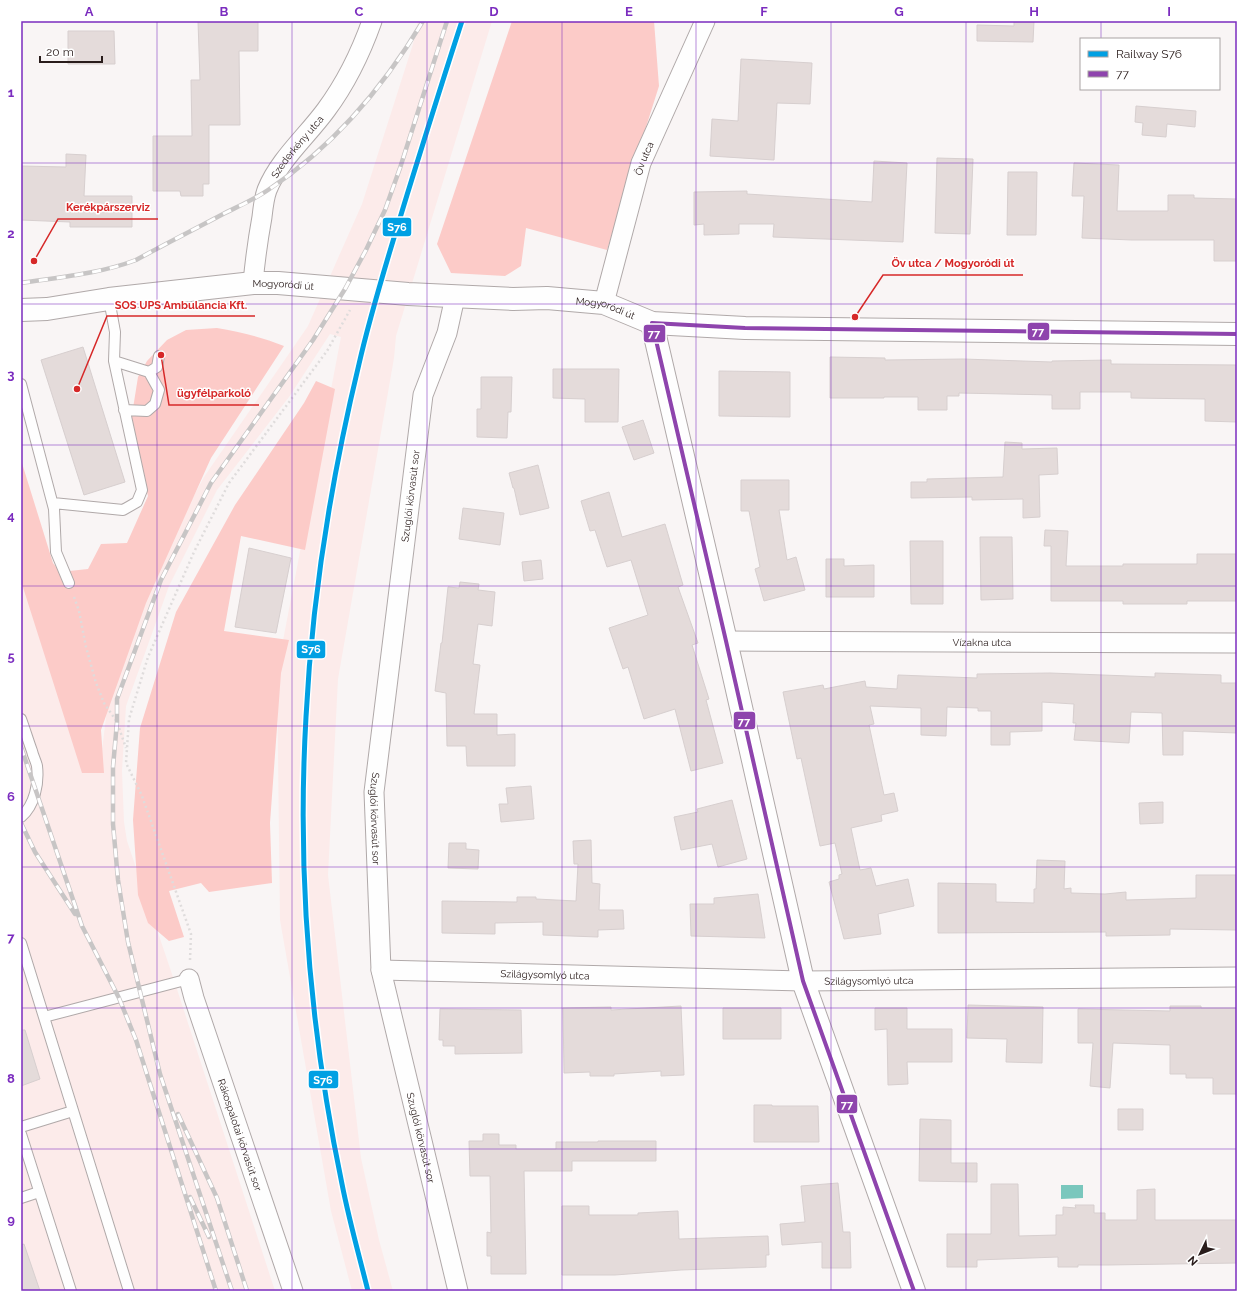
<svg xmlns="http://www.w3.org/2000/svg" width="1258" height="1312" viewBox="0 0 1258 1312" font-family="Raleway,sans-serif">
<style>
.built{fill:#fcebea}
.forest{fill:#fccbc8}
.water{fill:#7ac7bd}
.building{fill:#e4dbda;stroke:#d7cfcf}
.lines{fill:none;stroke-linecap:round;stroke-linejoin:round}
.lane-casing{stroke:#b0a9a9;stroke-width:12}
.street-casing{stroke:#b0a9a9;stroke-width:21}
.secondary-casing{stroke:#b0a9a9;stroke-width:24}
.path{stroke:#dfdcdc;stroke-width:2.5;stroke-dasharray:2 3;stroke-linecap:butt}
.lane{stroke:#fefefe;stroke-width:10}
.street{stroke:#fefefe;stroke-width:19}
.secondary{stroke:#fefefe;stroke-width:22}
.rail-casing{stroke:#c7c5c5;stroke-width:4.5}
.rail{stroke:#fff;stroke-width:3;stroke-dasharray:9;stroke-linecap:butt}
.bus-1-casing{stroke:#fff;stroke-width:7}
.bus-1{stroke:#8e44ad;stroke-width:4}
.rail-1-casing{stroke:#fff;stroke-width:8}
.rail-1{stroke:#00a0e3;stroke-width:5}
.grid{fill:none;stroke:#7b2cbf;stroke-width:1;stroke-opacity:0.55}
.labels{text-anchor:middle;stroke-width:3;stroke-linejoin:round;paint-order:stroke}
.street-label{font-size:10px;fill:#291c1b;stroke:#fff}
.leader{fill:none;stroke:#d62828;stroke-width:1.5}
.callout-dot{fill:#d62828;stroke:#fff;stroke-width:1.5}
.callout-label{font-size:11px;text-anchor:middle;font-weight:bold;fill:#d62828;stroke:#fff;stroke-width:3;stroke-linejoin:round;paint-order:stroke}
.line-badge{stroke:#fff;stroke-width:1.5}
.badge-label{font-size:11px;text-anchor:middle;font-weight:bold;fill:#fff}
.neatline{fill:none;stroke:#7b2cbf;stroke-width:1.5}
.grid-label{font-size:13px;text-anchor:middle;font-weight:bold;fill:#7b2cbf}
</style>
<rect width="100%" height="100%" fill="#f9f5f5"/>
<path class="built" d="M418 21H492L396 336 394 358 338 679 328 875 361 1158 379 1240 393 1291H352L331 1211 280 920 277 672 341 337 330 334 289 397 217 490 169 586 126 706 122 771 124 822 127 841 175 983 275 1291H21V490L102 750 109 693 152 573 204 477 308 326 362 204 413 44Z"/>
<path class="forest" d="M512 21H654L659 86 607 250 526 228 521 266 505 276 451 273 437 244Z
M217 328C240 332 262 337 284 346L211 458 146 603 101 730 104 773H82L21 581V460L53 563 60 572 88 569 101 544 127 543 148 496 130 427 138 377 147 361 167 340 186 330Z
M316 381 335 389 305 550 241 536 224 631 289 640 281 673 270 823 272 883 209 892 201 883 169 891 184 937 169 941 148 923 138 895 133 820 140 728 176 612 235 505 304 403Z"/>
<path class="water" d="M1061 1185H1083V1198L1061 1199Z"/>
<path class="building" d="M198 21H258V51H239L240 125H209V184H203V196H181L180 191H153V136H192L191 80H200Z
M1014 21H1034L1033 42 977 41V25L1014 26Z
M68 31H114L115 64H68Z
M741 59 812 63 810 104 777 103 774 160 710 156 712 119 738 121Z
M1136 106 1196 111 1195 127 1167 124 1166 137 1142 135 1143 123 1135 122Z
M66 154 86 155 84 196H132V227H70V222L21 220V166L66 167Z
M937 158 973 159 970 234 935 233Z
M874 161 907 163 903 242 773 237 774 224H739V234L704 235V224L694 225V192L747 191V194L872 202Z
M1074 163 1119 165 1117 211H1168V195H1194V198L1237 199V261H1214V240H1132L1082 238 1084 196H1072Z
M1008 172H1037L1036 235H1007Z
M83 347 125 482 84 495 41 360Z
M830 357 885 358V360L963 359 1052 362V361L1111 360V364L1237 365V422L1205 421V399L1131 398V392H1080V409H1052V395L959 393V396H947V410H918V397H884V398H830Z
M553 369H619L618 422H585V399L553 398Z
M719 371 790 372V417L719 416Z
M481 377H512L511 412H508L507 438 477 437V409H481Z
M643 420 654 453 634 460 622 427Z
M1005 442 1022 443V449L1057 448 1058 474 1039 475 1040 517 1023 518V499L972 500V497L911 498V482H927V479L1003 477Z
M538 465 549 508 520 515 514 488H513L509 473Z
M741 480H789V510H779L787 560 796 557 805 590 764 601 755 569 760 567 749 511H741Z
M609 492 622 537 665 524 683 585 678 587 698 643 692 645 709 699 706 700 723 763 691 771 675 709 644 719 628 667 623 669 609 628 648 615 631 560 607 567 595 530 590 531 581 501Z
M463 508 504 513 500 545 459 539Z
M1045 530 1068 531 1066 566H1123V564H1197V554H1237V601H1187V604H1123V601H1051V546H1044Z
M980 537H1012L1013 599 981 600Z
M910 541H943V604H911Z
M249 548 291 558 276 633 235 627Z
M826 559H844V566L874 565V597H826Z
M541 560 543 579 524 581 522 562Z
M460 582 479 584 478 590 495 592 492 626 478 624 473 664 480 665 474 714H497V735L515 734V766H467L466 746H447L446 693 435 691 441 643H442L448 587 459 588Z
M1050 673 1155 677V673L1221 675V683H1237V733L1183 731V755H1163L1162 713 1131 712 1129 743 1074 740 1076 723H1073L1074 704 1042 702V731L1010 732V745H991V711H978V708L947 707 946 736 921 735V708L870 706 874 724 869 725 884 795 894 793 898 811 881 815 882 821 851 828 860 870 871 868 876 886 908 879 914 906 878 914 881 934 844 939 829 882 839 879V875L842 874 835 843 820 846 801 758 797 759 783 692 823 685 824 689 865 681 866 687 897 689 898 675 977 678V674Z
M531 786 534 819 501 822 499 804H508L506 788Z
M732 800 747 859 718 867 712 844 681 850 674 817 698 812 697 809Z
M1163 802V823L1140 824 1139 803Z
M591 840 592 883 600 884 599 910H623L624 929 598 930V937L543 935V922L495 923V934L442 933V901L517 902V897H536V899L576 901 578 864H574L573 841Z
M449 843H466V849L479 850 478 869 448 868Z
M1037 860 1065 861 1064 889 1071 888V893L1105 894 1126 892V900L1196 898V875H1237V930L1170 929V935L1106 936V932L938 933V883L996 884V902L1034 903V889H1036Z
M758 894 765 938 691 936 690 904H714V898Z
M968 1005 1043 1007 1042 1063 1006 1062 1007 1039 967 1038Z
M681 1006 684 1075 661 1076V1071L614 1074V1076H590V1072L564 1073 563 1008 611 1007V1010Z
M1170 1006H1201V1008H1237V1094H1213V1078H1186V1074H1170V1045L1113 1043 1110 1088 1090 1086 1093 1043H1078V1009L1170 1011Z
M723 1008H781V1039H723Z
M875 1008H907V1029H952V1062H907L908 1084 888 1085 887 1029 875 1030Z
M440 1009 521 1010 522 1053 455 1054V1046H443V1040H439Z
M21 1030H25L40 1079 21 1086Z
M754 1105H772V1106H818L819 1142H754Z
M1118 1109H1143V1130H1118Z
M920 1119 951 1120V1163H977V1182L919 1181Z
M483 1134H499V1145H516V1149H556V1142H598V1141H656V1161H572V1171H524L526 1274H491V1256H487V1232L491 1233 490 1176H470L469 1141H483Z
M838 1183 843 1232H850L851 1268H822V1242L782 1245 780 1224 805 1222 801 1186Z
M991 1184H1018L1019 1236 1056 1235V1215H1063V1207L1076 1208 1075 1205H1094V1213H1105V1220H1137V1190L1155 1189V1220H1237V1263L1107 1265H1078V1267H1058V1257L977 1260V1267H947V1234H991Z
M562 1206H589V1215H638V1213L678 1211 679 1239 768 1236 769 1255H766V1267L681 1270 615 1275H562Z
M24 1244 40 1291H21V1245Z"/>
<g class="lines">
<g class="lane-casing">
<path id="lane" d="M114 361 149 372 157 367 159 356
M21 384 54 509 56 552 69 583
M124 410 147 411 155 404 159 390 149 372
M53 503 123 510 137 502 142 490 114 361 115 332 109 299
M21 719C25 730 28 740 32 751 33 756 36 761 37 766 39 783 35 805 21 817
M21 943 129 1291
M44 1017 189 979
M21 1127 73 1111
M21 1134 71 1291
M21 1198 39 1192"/>
</g>
<g class="street-casing">
<g id="street">
<path id="s1" d="M253 283C255 261 258 239 262 217 263 208 264 198 267 190 279 160 307 136 326 110 346 83 361 52 372 21"/>
<path id="s2" d="M455 297 447 333 423 395 374 792 381 970 458 1291"/>
<path id="s3" d="M604 303 641 163 705 21"/>
<path id="s4" d="M726 641 1237 643"/>
<path id="s5" d="M381 970 803 981 1237 977"/>
<path id="s6" d="M189 979 194 998 293 1291"/>
</g>
</g>
<g class="secondary-casing">
<g id="secondary">
<path id="s7" d="M21 310 47 309 109 299 253 283H278L408 294 513 299 547 298 604 303 652 323 745 328 1237 334"/>
<path d="M652 323 726 641 803 981 914 1291"/>
</g>
</g>
<path class="path" d="M74 597 79 611 86 647 96 683 104 703 117 722 126 748
M190 960 191 934 142 796 126 763 129 719 148 657 194 552 229 483 327 351 350 310"/>
<use href="#lane" class="lane"/>
<use href="#street" class="street"/>
<use href="#secondary" class="secondary"/>
<g class="rail-casing">
<path id="rail" d="M21 283C60 277 99 274 136 260 165 244 195 229 225 213 239 206 255 199 268 190 333 147 383 88 423 21
M21 747 82 926 119 998 136 1040 216 1291
M21 823 35 852 75 914
M178 1114 217 1198 247 1291
M190 1197 209 1237
M232 1291 160 1074 128 942 118 880 113 824V767L117 722V699L161 580 211 483 313 340 345 289 366 250 385 210 400 168 447 21"/>
</g>
<use href="#rail" class="rail"/>
<g class="bus-1-casing">
<path id="bus-1" d="M914 1291 803 981 726 641 652 323 745 328 1237 334"/>
</g>
<use href="#bus-1" class="bus-1"/>
<g class="rail-1-casing">
<path id="rail-1" d="M368 1291C359 1255 349 1220 342 1184 310 1031 297 873 306 717 312 599 331 480 359 364 372 307 390 251 407 195 425 137 443 79 462 21"/>
</g>
<use href="#rail-1" class="rail-1"/>
</g>
<path class="grid" d="M157 21V1291M292 21V1291M427 21V1291M562 21V1291M696 21V1291M831 21V1291M966 21V1291M1101 21V39M1101 89V1291M21 163H1237M21 304H1237M21 445H1237M21 586H1237M21 726H1237M21 867H1237M21 1008H1237M21 1149H1237"/>
<g class="labels">
<g class="street-label">
<text dy="4" stroke="none"><textPath href="#s1" startOffset="147">Szederkény utca</textPath></text>
<text dy="4" stroke="none"><textPath href="#s3" startOffset="150">Öv utca</textPath></text>
<text dy="4" stroke="none"><textPath href="#s7" startOffset="264">Mogyoródi út</textPath></text>
<text dy="4" stroke="none"><textPath href="#s7" startOffset="588">Mogyoródi út</textPath></text>
<text transform="translate(410 496) rotate(-83)" y="4">Szuglói körvasút sor</text>
<text dy="4" stroke="none"><textPath href="#s4" startOffset="256">Vízakna utca</textPath></text>
<text dy="4" stroke="none"><textPath href="#s2" startOffset="530">Szuglói körvasút sor</textPath></text>
<text dy="4" stroke="none"><textPath href="#s5" startOffset="164">Szilágysomlyó utca</textPath></text>
<text dy="4" stroke="none"><textPath href="#s5" startOffset="488">Szilágysomlyó utca</textPath></text>
<text dy="4" stroke="none"><textPath href="#s6" startOffset="164">Rákospalotai körvasút sor</textPath></text>
<text dy="4" stroke="none"><textPath href="#s2" startOffset="854">Szuglói körvasút sor</textPath></text>
</g>
</g>
<path class="leader" d="M34 261L58 219H158M855 317L883 275H1023M77 389L107 316H255M161 355L169 405H259"/>
<g class="callout-dot">
<circle cx="34" cy="261" r="4"/>
<circle cx="855" cy="317" r="4"/>
<circle cx="77" cy="389" r="4"/>
<circle cx="161" cy="355" r="4"/>
</g>
<g class="callout-label">
<text x="108" y="211">Kerékpárszerviz</text>
<text x="953" y="267">Öv utca / Mogyoródi út</text>
<text x="181" y="309">SOS UPS Ambulancia Kft.</text>
<text x="214" y="397">ügyfélparkoló</text>
</g>
<g class="line-badge">
<rect x="382" y="217" width="30" height="20" rx="4" fill="#00a0e3"/>
<rect x="1027" y="322" width="23" height="19" rx="4" fill="#8e44ad"/>
<rect x="643" y="324" width="23" height="19" rx="4" fill="#8e44ad"/>
<rect x="296" y="640" width="30" height="19" rx="4" fill="#00a0e3"/>
<rect x="733" y="711" width="23" height="19" rx="4" fill="#8e44ad"/>
<rect x="308" y="1070" width="31" height="19" rx="4" fill="#00a0e3"/>
<rect x="836" y="1094" width="22" height="20" rx="4" fill="#8e44ad"/>
</g>
<g class="badge-label">
<text x="397" y="231">S76</text>
<text x="1038" y="335">77</text>
<text x="654" y="337">77</text>
<text x="311" y="653">S76</text>
<text x="744" y="725">77</text>
<text x="323" y="1084">S76</text>
<text x="847" y="1108">77</text>
</g>
<rect width="1258" height="1312" fill="none" stroke="#ffffff" stroke-width="44"/>
<rect x="1080" y="38" width="140" height="52" fill="#ffffff" stroke="#a9a4a4"/>
<rect x="1088" y="51" width="20" height="6" fill="#00a0e3" stroke="#a9a4a4"/>
<text x="1116" y="58" font-size="12" fill="#291c1b">Railway S76</text>
<rect x="1088" y="71" width="20" height="6" fill="#8e44ad" stroke="#a9a4a4"/>
<text x="1116" y="78" font-size="12" fill="#291c1b">77</text>
<g transform="translate(1200 1254) rotate(227)" stroke="#ffffff" stroke-width="3" paint-order="stroke">
<path d="M0-3L7 15L0 10L-7 15Z" fill="#291c1b"/>
<text y="-6" font-size="11" font-weight="bold" text-anchor="middle" fill="#291c1b">N</text>
</g>
<path d="M40 56v6h62v-6" fill="none" stroke="#291c1b" stroke-width="2"/>
<text x="46" y="56" font-size="12" fill="#291c1b" stroke="#ffffff" stroke-width="3" paint-order="stroke">20 m</text>
<rect x="22" y="22" width="1214" height="1268" class="neatline"/>
<g class="grid-label">
<text x="89" y="16">A</text>
<text x="224" y="16">B</text>
<text x="359" y="16">C</text>
<text x="494" y="16">D</text>
<text x="629" y="16">E</text>
<text x="764" y="16">F</text>
<text x="899" y="16">G</text>
<text x="1034" y="16">H</text>
<text x="1169" y="16">I</text>
<text x="11" y="97">1</text>
<text x="11" y="238">2</text>
<text x="11" y="379">3</text>
<text x="11" y="520">4</text>
<text x="11" y="661">5</text>
<text x="11" y="801">6</text>
<text x="11" y="942">7</text>
<text x="11" y="1083">8</text>
<text x="11" y="1224">9</text>
</g>
</svg>
